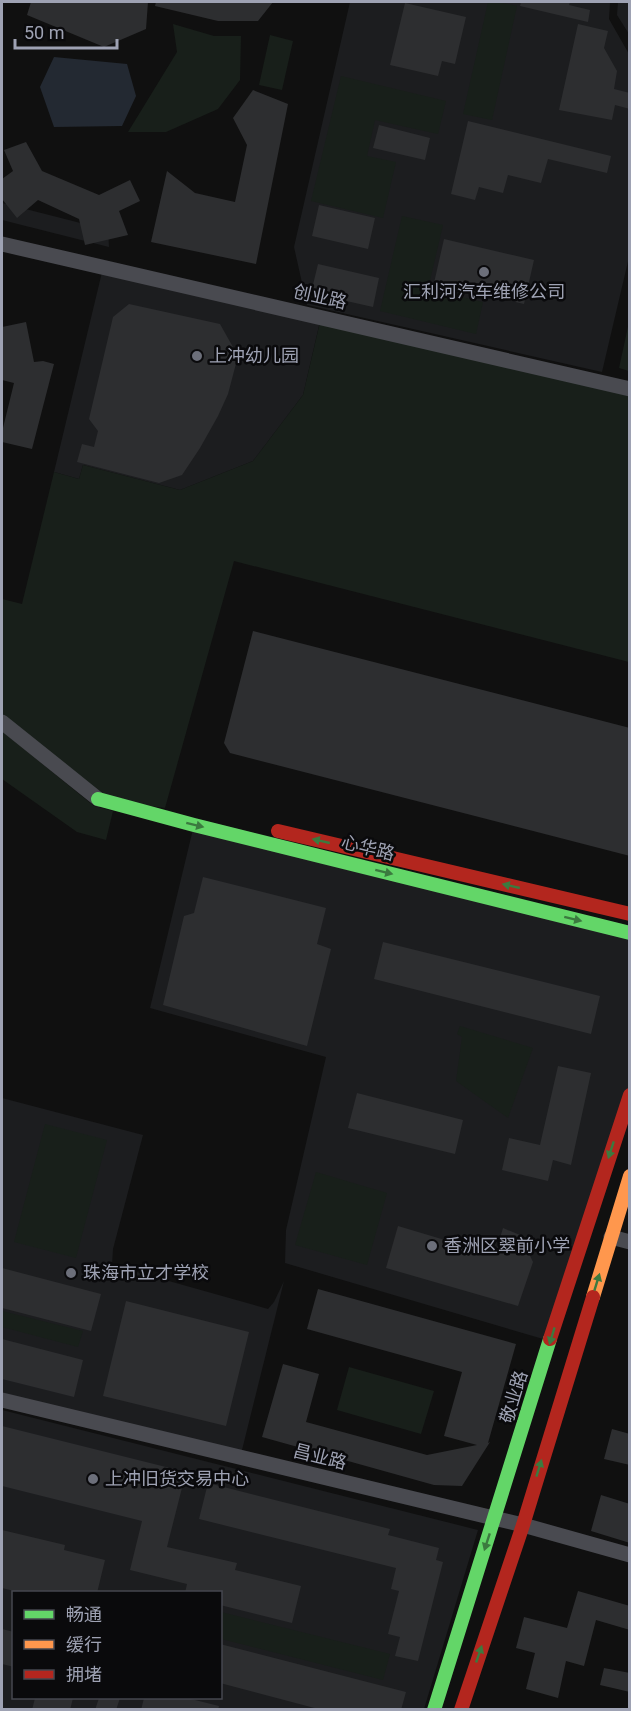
<svg xmlns="http://www.w3.org/2000/svg" width="631" height="1711" viewBox="0 0 631 1711" font-family="Roboto,'Noto Sans SC',sans-serif">
<style>
.built{fill:#1c1d1f;fill-rule:evenodd}
.green{fill:#181f1a}
.water{fill:#232932}
.building{fill:#2d2e30}
.lines{fill:none;stroke-linecap:round;stroke-linejoin:round}
.street{stroke:#494a50;stroke-width:15}
.fast{stroke:#63d668;stroke-width:14}
.slow{stroke:#ff974d;stroke-width:14}
.jam{stroke:#b3261e;stroke-width:14}
.oneway{fill:#3b7a3f}
.poi-dot{fill:#6c6f7a;stroke:#0a0a0c;stroke-width:2}
.labels{text-anchor:middle;stroke-width:5;stroke-linejoin:round;paint-order:stroke}
.poi-label{font-size:18px;fill:#9ea2b3;stroke:#0a0a0c;text-anchor:start}
.street-label{font-size:18px;fill:#9ea2b3;stroke:#0a0a0c}
</style>
<rect width="100%" height="100%" fill="#101010"/>
<path class="built" d="M350 2H610L609 19 629 54 630 253 602 372 307 305 294 247Z
M618 2H629V34L617 15Z
M2 203 108 230 109 247 2 220Z
M103 268 321 317 303 395 253 461 180 490 83 465 79 479 54 472Z
M194 825 629 933V1092L550 1341 285 1263 286 1230 326 1057 150 1008Z
M2 1098 143 1135 113 1249 112 1265 268 1309 274 1302 284 1281 240 1458 2 1400Z
M2 1410 478 1530 424 1709H2ZM14 1592H220V1698H14Z"/>
<path class="green" d="M488 2H499L517 6 492 120 463 114Z
M173 24 214 36H241L240 80 218 109 166 132H128L177 52Z
M270 35 293 41 282 90 259 85Z
M341 76 446 101 438 134 375 120 367 156 396 162 383 218 311 201Z
M402 216 443 225 428 289 483 302 476 334 380 311Z
M321 318 629 389V662L234 561 165 808 98 799 2 721V599L22 604 54 472 79 479 83 465 180 490 253 461 303 395Z
M629 322V371L619 368Z
M2 731 94 806 113 811 106 840 77 832 2 779Z
M460 1026 533 1048 508 1118 456 1081 462 1037 457 1034Z
M45 1124 107 1140 76 1258 14 1242Z
M316 1172 387 1193 367 1265 295 1245Z
M2 1311 83 1331 78 1347 2 1327Z
M349 1367 434 1391 421 1434 337 1410Z
M221 1612 390 1654 383 1680 221 1639Z"/>
<path class="water" d="M54 57 127 64 136 96 122 126 54 127 40 87Z"/>
<path class="building" d="M31 2H148L146 29 104 47 27 15Z
M156 2H273L258 21H218L155 6Z
M521 2H570L569 5 590 10 588 22 520 6Z
M405 3 466 17 455 64 442 61 438 76 390 65Z
M578 24 608 31 604 48 617 71 614 89 630 93V109L615 105 612 120 559 110Z
M253 90 288 104 256 264 151 242 167 171 195 193 235 202 247 145 233 118Z
M468 121 611 156 607 173 548 159 541 183 508 175 503 193 479 187 475 200 451 194Z
M379 125 430 138 425 160 373 148Z
M26 142 42 171 99 195 130 180 140 201 119 211 128 235 85 245 79 219 38 200 17 218 2 199V179L13 171 4 150Z
M319 205 375 218 368 249 312 236Z
M444 239 534 260 524 304 434 283Z
M318 264 379 278 373 307 311 293Z
M129 304 220 324 238 356 228 394 218 416 200 448 182 475 159 483 77 462 82 444 94 447 98 431 89 419 113 317Z
M26 322 34 362 43 361 54 364 32 449 2 442V432L14 383 2 380V327Z
M253 631 630 728V856L230 753 224 743Z
M203 877 326 908 317 944 331 949 307 1046 163 1005 184 916 194 913Z
M383 942 600 996 591 1034 374 979Z
M558 1066 591 1073 571 1165 553 1160 548 1181 502 1170 509 1138 540 1145Z
M357 1093 463 1120 455 1154 348 1128Z
M398 1226 495 1255 503 1228 520 1235 533 1262 518 1306 386 1268Z
M2 1268 101 1294 91 1331 2 1308Z
M318 1289 516 1344 488 1443 490 1442 462 1486 434 1485 262 1437 283 1364 319 1374 306 1422 427 1455 477 1445 444 1436 462 1372 307 1329Z
M126 1301 249 1332 226 1426 103 1396Z
M2 1339 83 1360 74 1397 2 1379Z
M2 1426 186 1472 167 1547 237 1563 235 1570 301 1586 292 1623 220 1605V1593H185L187 1584 130 1570 142 1521 2 1486Z
M612 1429 630 1434V1465L604 1459Z
M208 1483 390 1529 388 1535 439 1548 436 1560 443 1562 418 1661 395 1656 400 1637 388 1634 399 1591 391 1589 396 1568 199 1519Z
M601 1495 630 1504V1543L591 1531Z
M2 1530 65 1545 64 1550 105 1560 97 1593H22L2 1588Z
M578 1591 630 1606V1630L596 1620 584 1666 566 1661 558 1698 526 1689 535 1653 516 1648 524 1617 567 1628Z
M2 1629 14 1632V1667L2 1664Z
M220 1644 406 1692 401 1710H322L220 1683Z
M604 1668 630 1673V1692L600 1685Z
M35 1698H73L70 1710H32Z
M99 1698H120L116 1710H95Z
M144 1698H187L219 1706 218 1710H141Z"/>
<g class="lines">
<path class="street" d="M2 244 630 389
M2 722 98 799
M611 1237 630 1242
M2 1400 523 1525 630 1555"/>
<path class="fast" d="M98 799 194 825 630 933
M434 1710 550 1339"/>
<path class="slow" d="M593 1297 630 1176"/>
<path class="jam" d="M278 831 630 914
M550 1339 630 1095
M461 1710 523 1525 593 1297"/>
</g>
<defs><path id="oneway-solid" d="M-6-.8H1V-3.2L6.5 0L1 3.2V.8H-6Z" transform="scale(1.5)"/></defs>
<g class="oneway">
<use href="#oneway-solid" transform="translate(195 825) rotate(14)"/>
<use href="#oneway-solid" transform="translate(321 841) rotate(-167)"/>
<use href="#oneway-solid" transform="translate(384 872) rotate(14)"/>
<use href="#oneway-solid" transform="translate(511 886) rotate(-167)"/>
<use href="#oneway-solid" transform="translate(573 919) rotate(14)"/>
<use href="#oneway-solid" transform="translate(611 1150) rotate(108)"/>
<use href="#oneway-solid" transform="translate(597 1282) rotate(-73)"/>
<use href="#oneway-solid" transform="translate(552 1336) rotate(107)"/>
<use href="#oneway-solid" transform="translate(539 1468) rotate(-73)"/>
<use href="#oneway-solid" transform="translate(487 1542) rotate(108)"/>
<use href="#oneway-solid" transform="translate(479 1654) rotate(-71)"/>
</g>
<g class="poi-dot">
<circle cx="484" cy="272" r="6"/>
<circle cx="197" cy="356" r="6"/>
<circle cx="432" cy="1246" r="6"/>
<circle cx="71" cy="1273" r="6"/>
<circle cx="93" cy="1479" r="6"/>
</g>
<g class="labels">
<g class="poi-label">
<text x="484" y="298" text-anchor="middle">汇利河汽车维修公司</text>
<text x="209" y="362">上冲幼儿园</text>
<text x="444" y="1252">香洲区翠前小学</text>
<text x="83" y="1279">珠海市立才学校</text>
<text x="105" y="1485">上冲旧货交易中心</text>
</g>
<g class="street-label">
<text transform="translate(320 297) rotate(13)" y="6">创业路</text>
<text transform="translate(368 848) rotate(14)" y="6">心华路</text>
<text transform="translate(514 1397) rotate(-73)" y="6">敬业路</text>
<text transform="translate(320 1457) rotate(14)" y="6">昌业路</text>
</g>
</g>
<rect width="631" height="1711" fill="none" stroke="#9ea2b3" stroke-width="6"/>
<rect x="12" y="1591" width="210" height="108" fill="#0a0a0c" stroke="#45474f" stroke-width="1.5"/>
<rect x="24" y="1610" width="30" height="9" fill="#63d668" stroke="#45474f" stroke-width="1.5"/>
<text x="66" y="1621" font-size="18" fill="#9ea2b3">畅通</text>
<rect x="24" y="1640" width="30" height="9" fill="#ff974d" stroke="#45474f" stroke-width="1.5"/>
<text x="66" y="1651" font-size="18" fill="#9ea2b3">缓行</text>
<rect x="24" y="1670" width="30" height="9" fill="#b3261e" stroke="#45474f" stroke-width="1.5"/>
<text x="66" y="1681" font-size="18" fill="#9ea2b3">拥堵</text>
<path d="M15 39v9h102v-9" fill="none" stroke="#9ea2b3" stroke-width="3"/>
<text x="24" y="39" font-size="18" fill="#9ea2b3" stroke="#0a0a0c" stroke-width="4.5" paint-order="stroke">50 m</text>
</svg>
